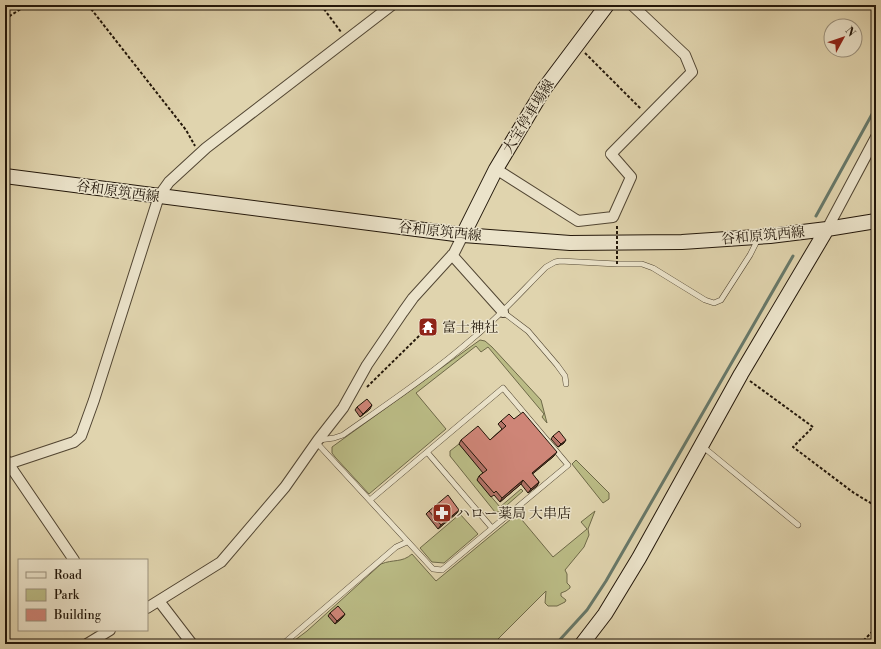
<svg xmlns="http://www.w3.org/2000/svg" width="881" height="649" viewBox="0 0 881 649" font-family="'Libre Bodoni','Noto Serif JP',serif">
<style>
.green{fill:#babb85;stroke:#6e6948}
.lines{fill:none;stroke-linecap:round;stroke-linejoin:round}
.stream{stroke:#677869;stroke-width:3}
.lane-casing{stroke:#524633;stroke-width:6}
.street-casing{stroke:#524633;stroke-width:12}
.secondary-casing{stroke:#23170a;stroke-width:16}
.path{stroke:#23170a;stroke-width:2;stroke-dasharray:3 2;stroke-linecap:butt}
.lane{stroke:#ebe3ca;stroke-width:5}
.street{stroke:#ebe3ca;stroke-width:10}
.secondary{stroke:#ebe3ca;stroke-width:14}
.path-bridge{stroke:#23170a;stroke-width:2;stroke-dasharray:3 2;stroke-linecap:butt}
.wall{fill:#b17266;stroke:#23170a}
.shaded-wall{fill:#905d53;stroke:#23170a}
.building{fill:#ce8577;stroke:#23170a}
.labels{text-anchor:middle;stroke-width:3;stroke-linejoin:round;paint-order:stroke}
.street-label{font-size:14px;fill:#23170a;stroke:#ebe3ca}
.poi-label{font-size:14px;fill:#23170a;stroke:#ebe3ca;text-anchor:start}
</style>
<rect width="100%" height="100%" fill="#e0d4ae"/>
<filter id="stains"><feTurbulence type="fractalNoise" baseFrequency=".005" numOctaves="4"/><feColorMatrix values="0 0 0 0 .2 0 0 0 0 .09 0 0 0 0 .02 0 0 0 .5 -.17"/></filter>
<radialGradient id="worn" r=".72"><stop offset=".6" stop-color="#630" stop-opacity="0"/><stop offset="1" stop-color="#630" stop-opacity=".3"/></radialGradient>
<path class="green" d="M480 340 485 341 492 347 541 400 547 423 542 417 544 414 488 347 481 352 476 346 416 393 446 429 369 494 335 457 332 453V447Z
M459 444 484 473 477 480 500 507 521 489 523 491 499 512H495L450 456V451Z
M576 460 609 493V499L603 503 572 464Z
M595 511 588 529 589 535 584 547 565 570 567 574V583L570 586V588L566 591 561 593V596L566 600 565 602 557 606H548L545 603 546 591 493 644 291 643 307 631 381 564C393 559 402 563 412 554L436 581 517 514 553 557 587 529 581 522Z
M460 514 478 534 444 563 432 562 420 548Z"/>
<g class="lines">
<path class="stream" d="M816 216 876 107
M556 644 587 610 606 581 793 256"/>
<g class="lane-casing">
<path id="lane" d="M503 312 528 331 557 365 565 376 566 384
M319 440 334 438 343 435C387 404 432 374 472 339 499 317 522 291 546 267L555 262 560 261 617 264H642L653 268 705 300 714 303 721 300 750 255 758 239
M316 442 433 569 442 570 568 465 503 388 370 500
M702 446 798 525
M427 452 492 528
M283 644 396 547 407 542"/>
</g>
<g class="street-casing">
<path id="street" d="M496 169 578 221 613 217 631 177 611 154 692 72 685 55 632 5
M827 229 876 137
M452 255 503 312
M6 460 74 560
M5 465 74 442 81 436 94 400 159 196 169 182 206 148 392 5
M159 601 192 644
M147 608 221 562 285 487 318 440 343 408 367 365 403 312 413 298 454 253 463 235
M87 644 110 630"/>
</g>
<g class="secondary-casing">
<path id="secondary" d="M5 176 463 235 570 243 682 242 770 236 827 229 876 221
M463 235 496 169 544 89 607 5
M582 644 605 614 639 558 741 374 827 229"/>
</g>
<path class="path" d="M88 5 186 130 195 146
M321 5 341 32
M5 19 27 5
M585 53 641 109
M750 381 813 427 793 447 854 493 874 505 876 507
M367 387 423 332
M860 644 876 628"/>
<use href="#lane" class="lane"/>
<use href="#street" class="street"/>
<use href="#secondary" class="secondary"/>
<path class="path-bridge" d="M617 264V225"/>
</g>
<path class="wall" d="M357 407 370 409 360 417 355 410Z
M514 419 554 456 532 474 539 482 537 486 528 493 521 484 500 502 494 495 491 497 477 480 479 476 483 473 459 444 461 440H490L502 429 498 424 501 421Z
M553 436 564 443 558 447 551 439Z
M429 511 457 513 438 529 426 514Z
M330 613 345 614 342 618 335 624 328 616Z"/>
<path class="shaded-wall" d="M372 405 370 409 360 417Z
M566 440 564 443 558 447 561 444Z
M557 452 554 456 529 477 532 473Z
M523 480 521 484 500 502 502 498Z
M539 482 537 486 528 493 531 489Z
M459 510 457 513 438 529 441 525Z
M345 614 342 618 335 624 337 621Z"/>
<path class="building" d="M367 399 372 405 363 414 357 407Z
M523 412 557 452 532 473 539 482 531 489 523 480 502 498 496 491 494 493 479 476 487 470 461 440 478 426 490 440 506 426 501 421 509 414 514 419Z
M559 431 566 440 561 444 553 436Z
M448 495 459 510 441 525 429 511Z
M338 606 345 614 337 621 330 613Z"/>
<defs>
<g id="temple-square" transform="scale(1)"><rect x="-9" y="-9" width="18" height="18" rx="4" fill="#8f2418" stroke="#ebe3ca"/><path d="M0-6L5-2H3V0L6.5 2.5H4V6H1.5V3h-3V6H-4V2.5H-6.5L-3 0V-2H-5Z" fill="#fff"/></g>
<g id="pharmacy-square" transform="scale(1)"><rect x="-9" y="-9" width="18" height="18" rx="4" fill="#8f2418" stroke="#ebe3ca"/><path d="M-2-6h4v4h4v4h-4v4h-4v-4h-4v-4h4Z" fill="#fff"/></g>
</defs>
<g fill-rule="evenodd">
<use href="#temple-square" x="428" y="327"/>
<use href="#pharmacy-square" x="442" y="513"/>
</g>
<g class="labels">
<g class="street-label">
<text transform="translate(528 116) rotate(-58)" y="5">大宝停車場線</text>
<text transform="translate(118 191) rotate(8)" y="5">谷和原筑西線</text>
<text transform="translate(440 231) rotate(6)" y="5">谷和原筑西線</text>
<text transform="translate(763 235) rotate(-5)" y="5">谷和原筑西線</text>
</g>
<g class="poi-label">
<text x="442" y="332">富士神社</text>
<text x="456" y="518">ハロー薬局 大串店</text>
</g>
</g>
<rect width="881" height="649" fill="none" stroke="#e0d4ae" stroke-width="20"/>
<rect x="6" y="6" width="869" height="637" fill="none" stroke="#23170a" stroke-width="2"/>
<rect x="10" y="10" width="861" height="629" fill="none" stroke="#23170a"/>
<rect x="18" y="559" width="130" height="72" fill="#ebe3ca" stroke="#9b917d"/>
<rect x="26" y="572" width="20" height="6" fill="#ebe3ca" stroke="#9b917d"/>
<text x="54" y="579" font-size="12" fill="#23170a">Road</text>
<rect x="26" y="589" width="20" height="12" fill="#babb85" stroke="#9b917d"/>
<text x="54" y="599" font-size="12" fill="#23170a">Park</text>
<rect x="26" y="609" width="20" height="12" fill="#ce8577" stroke="#9b917d"/>
<text x="54" y="619" font-size="12" fill="#23170a">Building</text>
<g transform="translate(843 38) rotate(50)"><circle r="19" fill="#ebe3ca" stroke="#9b917d"/>
<path d="M0-3L7 15L0 10L-7 15Z" fill="#8f2418"/>
<text y="-6" font-size="11" font-weight="bold" text-anchor="middle" fill="#23170a">N</text>
</g>
<rect width="100%" height="100%" filter="url(#stains)"/>
<rect width="100%" height="100%" fill="url(#worn)"/>
</svg>
